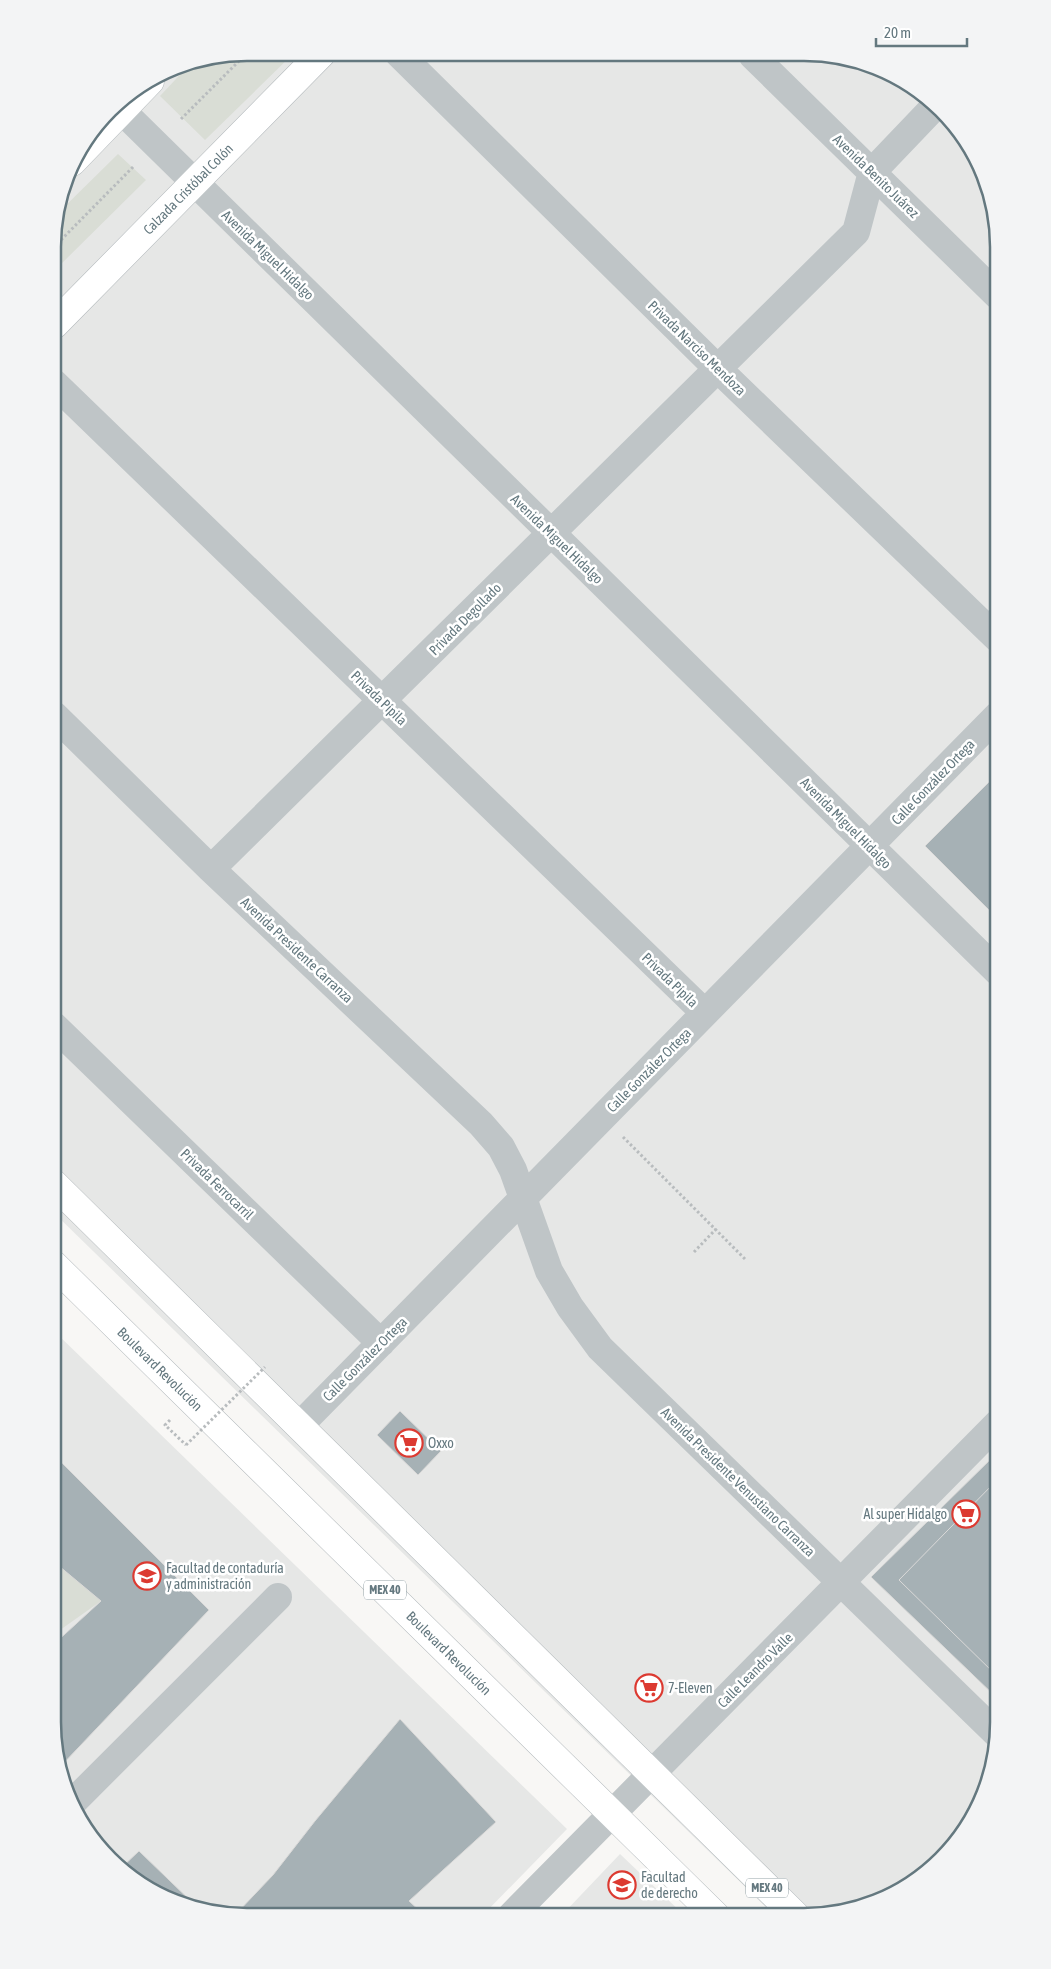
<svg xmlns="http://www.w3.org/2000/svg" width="1051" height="1969" viewBox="0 0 1051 1969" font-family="'Asap Condensed',sans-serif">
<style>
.built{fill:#e6e7e6}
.green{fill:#d9ddd5}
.building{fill:#a6b1b5;stroke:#dad9d8}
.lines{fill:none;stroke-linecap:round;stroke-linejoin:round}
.major-casing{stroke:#b3b9bc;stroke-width:29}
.path{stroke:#b8bcbe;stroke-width:3;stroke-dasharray:2.5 2.5;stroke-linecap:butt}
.minor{stroke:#bfc5c7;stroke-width:28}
.major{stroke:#fff;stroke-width:28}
.path-bridge{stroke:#b8bcbe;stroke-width:3;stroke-dasharray:2.5 2.5;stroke-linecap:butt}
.labels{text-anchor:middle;stroke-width:5;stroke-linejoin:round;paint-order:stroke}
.shield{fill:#fff;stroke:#92a0a5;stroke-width:1}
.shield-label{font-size:12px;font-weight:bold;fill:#64787f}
.street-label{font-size:14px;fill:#64787f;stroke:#fff}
.poi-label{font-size:14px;fill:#64787f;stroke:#fff;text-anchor:start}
.rim{fill:none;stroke:#64787f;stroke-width:2.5}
</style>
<rect width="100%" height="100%" fill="#f8f7f5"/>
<path class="built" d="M247 53 842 56 890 73 932 101 966 139 988 185 998 247V1735L984 1796 958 1841 912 1884 866 1906 804 1916H775L53 1212 54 222 73 161 119 101 173 67Z
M53 1330 567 1829 482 1916 221 1915 161 1897 119 1868 85 1830 63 1784 53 1722Z
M620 1854 685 1916H561Z"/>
<path class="green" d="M247 53H294L205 140 160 96 190 64Z
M118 154 146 180 54 271V222L57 214Z
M53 1561 101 1601 53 1635Z"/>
<path class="building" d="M998 773V919L925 846Z
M400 1411 441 1451 418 1475 377 1435Z
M998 1452V1699L871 1577Z
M53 1454 209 1610 60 1767 52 1722 53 1645 101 1601 53 1561Z
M998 1479V1677L899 1580Z
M400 1719 496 1822 409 1901 424 1915H235L273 1875 315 1821Z
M139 1851 198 1908 161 1897 120 1869Z"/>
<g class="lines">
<g class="major-casing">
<g id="major">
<path d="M72 162 150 81"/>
<path id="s1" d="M54 325 322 53"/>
<path d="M53 1183 796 1916"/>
<path id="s2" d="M53 1264 716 1916"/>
</g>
</g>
<path class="path" d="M181 119 247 53
M54 247 134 166
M623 1137 746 1260
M694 1252 716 1229
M170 1420 165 1425 186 1445"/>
<path class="minor" d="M398 53 718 369 998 639
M753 56 998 296
M116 105 998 972
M54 383 705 1013
M54 715 211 869 481 1124 501 1147 513 1170 549 1271 570 1307 600 1348 998 1735
M211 869 856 232 872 172 936 105
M53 1025 381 1343
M299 1426 998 715
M72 1803 278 1597
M511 1916 998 1423"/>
<use href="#major" class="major"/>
<path class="path-bridge" d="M186 1445 265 1367"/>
</g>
<defs>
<g id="supermarket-ring" transform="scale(1.4375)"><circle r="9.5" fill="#fff" stroke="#dc3a31" stroke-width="1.5"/><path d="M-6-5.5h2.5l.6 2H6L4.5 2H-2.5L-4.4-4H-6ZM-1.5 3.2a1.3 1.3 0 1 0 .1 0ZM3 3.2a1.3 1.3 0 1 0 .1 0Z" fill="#dc3a31"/></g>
<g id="university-ring" transform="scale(1.4375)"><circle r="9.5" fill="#fff" stroke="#dc3a31" stroke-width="1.5"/><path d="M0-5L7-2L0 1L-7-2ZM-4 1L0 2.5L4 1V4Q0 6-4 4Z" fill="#dc3a31"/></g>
</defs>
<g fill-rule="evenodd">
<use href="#supermarket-ring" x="409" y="1443"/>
<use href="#supermarket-ring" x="966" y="1514"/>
<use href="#university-ring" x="147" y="1576"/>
<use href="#supermarket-ring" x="649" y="1688"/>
<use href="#university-ring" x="622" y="1885"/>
</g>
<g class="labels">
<g class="shield">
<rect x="364" y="1580.5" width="42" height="19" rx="4"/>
<rect x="746" y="1878.5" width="42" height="19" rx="4"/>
</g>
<g class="shield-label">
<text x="385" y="1594">MEX 40</text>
<text x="767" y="1892">MEX 40</text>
</g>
<g class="street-label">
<text transform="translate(876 176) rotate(44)" y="5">Avenida Benito Juárez</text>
<text dy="5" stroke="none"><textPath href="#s1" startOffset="191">Calzada Cristóbal Colón</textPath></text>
<text transform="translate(268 255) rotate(44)" y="5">Avenida Miguel Hidalgo</text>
<text transform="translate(697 348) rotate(44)" y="5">Privada Narciso Mendoza</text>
<text transform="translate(557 539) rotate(44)" y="5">Avenida Miguel Hidalgo</text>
<text transform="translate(465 619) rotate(-45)" y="5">Privada Degollado</text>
<text transform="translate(379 698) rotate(44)" y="5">Privada Pípila</text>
<text transform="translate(933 782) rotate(-46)" y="5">Calle González Ortega</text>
<text transform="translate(846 823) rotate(45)" y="5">Avenida Miguel Hidalgo</text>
<text transform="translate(297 950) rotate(43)" y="5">Avenida Presidente Carranza</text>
<text transform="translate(670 980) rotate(44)" y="5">Privada Pípila</text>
<text transform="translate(649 1070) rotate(-45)" y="5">Calle González Ortega</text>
<text transform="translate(217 1184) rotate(44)" y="5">Privada Ferrocarril</text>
<text transform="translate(365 1359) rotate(-45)" y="5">Calle González Ortega</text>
<text dy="5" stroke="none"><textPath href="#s2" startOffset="150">Boulevard Revolución</textPath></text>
<text transform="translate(738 1482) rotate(44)" y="5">Avenida Presidente Venustiano Carranza</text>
<text dy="5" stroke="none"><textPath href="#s2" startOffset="555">Boulevard Revolución</textPath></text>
<text transform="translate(755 1670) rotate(-45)" y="5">Calle Leandro Valle</text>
</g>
<g class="poi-label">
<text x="428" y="1448">Oxxo</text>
<text x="947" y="1519" text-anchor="end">Al super Hidalgo</text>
<text x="166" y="1573">Facultad de contaduría<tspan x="166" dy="16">y administración</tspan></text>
<text x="668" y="1693">7-Eleven</text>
<text x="641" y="1882">Facultad<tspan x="641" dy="16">de derecho</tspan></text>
</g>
</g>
<path d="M0 0H1051V1969H0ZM247 61H804A186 186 0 0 1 990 247V1722A186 186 0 0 1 804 1908H247A186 186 0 0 1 61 1722V247A186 186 0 0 1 247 61Z" fill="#f3f4f5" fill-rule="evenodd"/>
<path class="rim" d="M247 61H804A186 186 0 0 1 990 247V1722A186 186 0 0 1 804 1908H247A186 186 0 0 1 61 1722V247A186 186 0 0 1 247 61Z"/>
<path d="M876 38v8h91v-8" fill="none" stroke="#64787f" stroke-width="2.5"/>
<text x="884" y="38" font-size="15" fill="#64787f" stroke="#ffffff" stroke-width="4" paint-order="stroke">20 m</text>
</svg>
